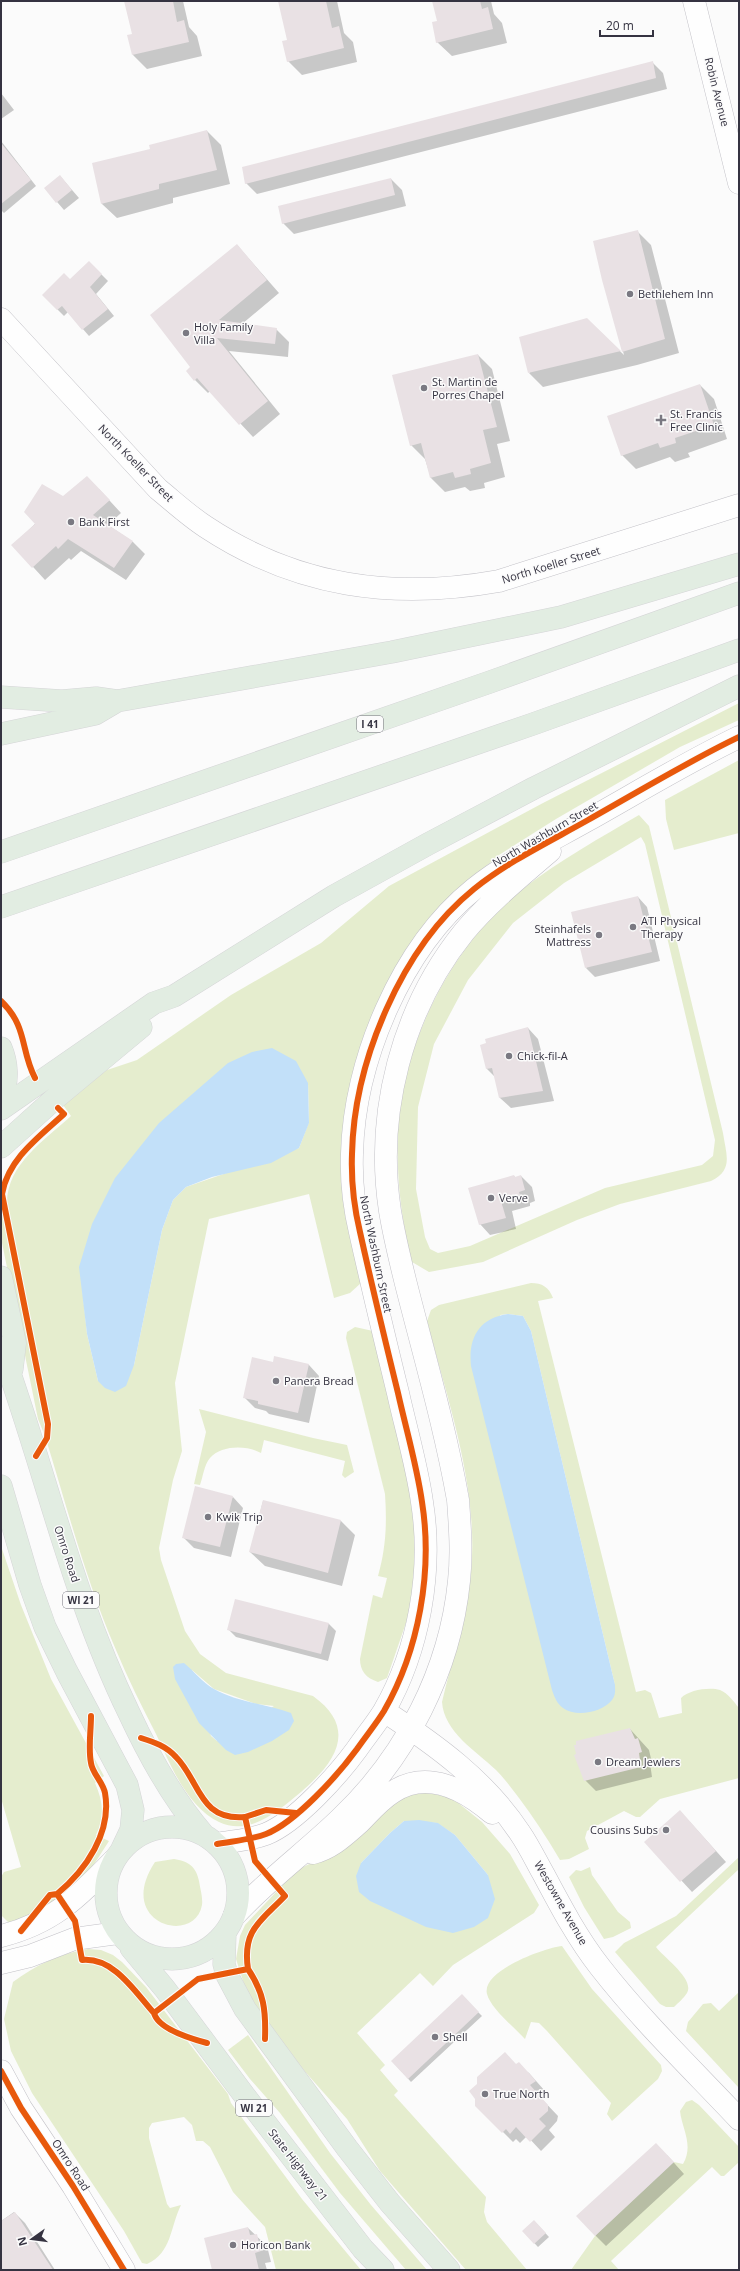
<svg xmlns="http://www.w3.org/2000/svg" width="740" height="2271" viewBox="0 0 740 2271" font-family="'Open Sans',sans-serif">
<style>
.green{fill:#e5edce;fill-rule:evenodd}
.water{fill:#c2e0f9}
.shadow{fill:#0003}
.building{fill:#e9e1e4}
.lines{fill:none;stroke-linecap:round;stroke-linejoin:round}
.minor-casing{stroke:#c2c1c7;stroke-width:23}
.highway-casing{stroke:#d5d5d7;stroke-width:23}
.minor{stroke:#fefefe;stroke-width:22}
.highway{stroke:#e2ede2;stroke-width:22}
.cycleway-casing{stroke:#fbfbfb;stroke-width:8}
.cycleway{stroke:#e8590c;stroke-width:6}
.poi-dot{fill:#7a7982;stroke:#fbfbfb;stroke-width:1.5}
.labels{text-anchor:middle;stroke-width:3;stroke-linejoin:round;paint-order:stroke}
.shield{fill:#fbfbfb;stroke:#706f79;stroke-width:1}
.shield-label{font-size:10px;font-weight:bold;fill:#353341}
.street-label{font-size:11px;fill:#353341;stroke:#fbfbfb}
.poi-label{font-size:11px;fill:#353341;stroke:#fbfbfb;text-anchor:start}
</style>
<rect width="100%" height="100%" fill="#fbfbfb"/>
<path class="green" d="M739 703V720L680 747 556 819 499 855 463 886 355 1066 361 1283 350 1293 334 1298 309 1194 209 1219 175 1383 182 1451 173 1480 159 1548 161 1560 185 1631 200 1654 226 1673 313 1696C359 1729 335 1763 301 1792 279 1810 250 1837 219 1822 187 1807 170 1764 156 1734 142 1707 128 1679 116 1650 86 1581 67 1507 45 1436L38 1419 1 1238V1205L7 1203C7 1164 45 1140 71 1116L63 1105 101 1072 137 1060 231 995 321 943 389 886 543 803ZM308 1083 309 1122 299 1148 186 1187 173 1200 162 1230 134 1365 98 1381 87 1334 80 1267ZM192 1670 214 1689 256 1704 274 1706 217 1741 211 1736Z
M739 760V833L674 850 666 819 665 800Z
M639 815 649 826 723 1133C726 1154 734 1170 711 1181L620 1204 577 1220 483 1262 429 1272 412 1262C401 1219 396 1175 398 1130 402 1043 454 941 524 888 560 860 600 838 639 815ZM641 837 645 844 715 1140 713 1156 702 1165 605 1188 470 1246 438 1253 430 1249 425 1237 416 1189 418 1107 434 1044 468 980 513 923 564 883Z
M531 1283C542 1283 549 1287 553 1298L538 1301 636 1692 645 1690 651 1693 659 1718 682 1713 681 1698C689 1690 709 1687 720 1690 728 1693 734 1702 739 1708V1778L660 1799 640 1817H636L624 1811 587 1831 585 1838 589 1849 569 1859 560 1860C547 1838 534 1818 519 1798 512 1789 504 1778 496 1770 476 1751 444 1732 442 1702 452 1659 466 1617 471 1573 479 1488 448 1402 427 1321L431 1310 439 1305ZM508 1314 523 1316 531 1331 615 1685 500 1315Z
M355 1327 373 1331 408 1478 416 1541 413 1589 408 1617 387 1678 378 1682C366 1678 360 1671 360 1659L373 1595 382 1598 387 1578 378 1576C386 1548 387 1523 385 1494L346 1338 347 1332Z
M199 1409 313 1438 347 1445 354 1472 345 1478 342 1475 345 1461 264 1440 261 1453C247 1445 221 1445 210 1458 204 1465 203 1477 200 1485L194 1484 206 1432Z
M1 1546 21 1605 51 1679 104 1776 95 1783C103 1801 105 1817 96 1835L109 1841 91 1869 57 1903 14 1922H8L1 1915V1877L4 1872 21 1867 1 1798Z
M421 1791 452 1798 482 1822 510 1854 539 1905 534 1913 453 1965 433 1986 420 1973 357 2033 385 2065 380 2070 398 2091 394 2095 486 2197 484 2212 487 2222 527 2270H466L380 2171 347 2119 292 2057 256 2007 245 1987 236 1959 240 1936 245 1925 291 1876 301 1868 328 1855 390 1803ZM404 1821 437 1823 455 1835 488 1875 361 1863 390 1833Z
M739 1857V1869L656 1947C664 1958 695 1979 687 1993 684 1998 678 2003 674 2007H666L660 2004 615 1952 624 1943 676 1916Z
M174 1859C188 1861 196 1866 199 1881 200 1888 203 1897 202 1905 195 1946 114 1924 155 1862Z
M590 1867 592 1875 618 1912 630 1922 631 1928 613 1937 604 1939 584 1907 569 1877 576 1870 581 1871Z
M562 1946 592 1989 661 2065 662 2071 658 2079 612 2121 607 2114 611 2103 547 2031 539 2023 531 2022 525 2039C515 2028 491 2009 487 1994 481 1971 544 1948 562 1946Z
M88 1949 101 1950 113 1955 122 1962 146 1987 228 2094 231 2103 302 2199 361 2270H276L265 2227 233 2192 210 2147 203 2141H196L192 2125 184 2117 152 2123 149 2128V2138L167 2204 170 2208 181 2205C170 2227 172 2253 147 2264L142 2263 124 2231 32 2093 11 2051 4 2019 13 1982C34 1966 61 1953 88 1949Z
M739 1992V2088L686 2031 688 2022 703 2004 711 2003 719 2011Z
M248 2035 330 2153 371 2205 427 2270H406L340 2193 280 2113 250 2079 228 2050Z
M692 2100 699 2105 739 2147V2162L724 2176H721L712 2167 612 2260 611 2261 619 2270H571L595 2236 674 2162 683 2164C694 2145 682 2129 680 2111L686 2102Z"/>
<path class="water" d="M272 1048 296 1061 308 1083 309 1123 299 1148 271 1163 212 1177 186 1187 173 1200 162 1230 134 1365 126 1386 115 1392 105 1388 98 1381 87 1334 79 1267 92 1224 115 1178 159 1123 228 1063 252 1052Z
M508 1314 523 1316 531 1331 615 1685C615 1690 616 1695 612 1700 603 1712 576 1718 563 1708 557 1704 554 1696 552 1690L471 1366C468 1338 479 1318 508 1314Z
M184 1663C194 1671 203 1683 214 1689 237 1702 266 1704 291 1713L294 1721 289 1730 272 1741 248 1752 235 1755 226 1750 199 1723 175 1679 173 1667 176 1664Z
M419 1820 438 1823 455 1835 488 1875 495 1899 488 1918 474 1927 453 1933 426 1927 370 1901 359 1892 356 1876 361 1863 390 1833 404 1821Z"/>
<path class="shadow" d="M125 1H183L189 27 197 36 202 56 147 69 133 55V35Z
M279 1H337L344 33 353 42 357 62 302 75 288 61V41Z
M433 1H491L494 14 502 23 507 43 452 56 437 42 438 22Z
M652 62 663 73 667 89 257 194 246 183Z
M1 93 14 110 1 119Z
M207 131 221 145 230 184 173 198V203L117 218 102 204 93 164 151 150Z
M1 141 36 186 4 213 1 210Z
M60 176 79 198 64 210 45 188Z
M391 179 402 190 406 206 294 234 283 223Z
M637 231 651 245 679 353 637 365 543 387 529 373 587 319 624 355 603 280Z
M237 245 279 293 242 324 276 329 289 342 288 357 229 351 280 414 253 437 210 391 208 393 195 380 191 367Z
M89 262 108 281 96 294 114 316 89 336 68 312 64 316 43 295 70 280Z
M478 355 492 369 510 441 497 444 505 477 484 483 485 488 470 491 465 487 445 492 431 478 425 459 411 445Z
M700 385 714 399 727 439 688 453 690 457 675 462 670 457 636 469 622 455Z
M99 489 121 513 108 525 133 542 145 554 126 580 81 551 71 560 69 558 45 580 13 545 63 497Z
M638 897 647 907 660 961 595 977 586 968Z
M528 1028 538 1039 554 1101 511 1108 500 1098 495 1077 487 1069 481 1046Z
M514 1176 516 1178 521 1176 532 1187 535 1201 530 1203V1206L512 1211 516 1229 490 1235 480 1224Z
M274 1364 309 1365 319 1376 309 1423 269 1414 266 1411 255 1408 244 1397Z
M233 1497 243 1508 231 1557 194 1548 183 1537Z
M263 1501 341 1521 355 1535 342 1586 265 1566 250 1552Z
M329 1624 336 1631 328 1661 236 1637 229 1630Z
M630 1729 649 1750 652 1763H650L652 1777 596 1791 585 1780Z
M690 1822 726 1862 692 1892 646 1842Z
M462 1996 482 2016 411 2082 392 2061Z
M517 2065 529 2073 545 2091 539 2096 558 2116 557 2121 549 2130 555 2137 541 2151 527 2136 520 2143 516 2139 513 2142 476 2105Z
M667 2155 684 2174 606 2246 595 2235Z
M14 2212 25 2223 55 2270H1V2221Z
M537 2224 549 2237 538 2247 523 2231Z
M248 2228 267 2246 271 2262 265 2263 267 2270H214Z"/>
<path class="building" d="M124 1H173L177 22 184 20 189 42 132 55 127 35 132 34Z
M278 1H326L332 28 339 26 344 48 287 62 282 41 287 40Z
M432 1H480L482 9 488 7 493 29 436 43 432 22 437 21Z
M653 61 656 78 245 184 242 167Z
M207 130 217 170 159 184V189L101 204 92 163 150 149 149 145Z
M1 143 31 180 1 204Z
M60 175 72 190 56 203 44 188Z
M391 178 395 195 282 224 278 206Z
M638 230 665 339 622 352 602 280 593 241Z
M237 244 267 280 219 320 277 328 275 344 217 338 268 401 239 425 197 378 194 381 186 371 190 367 150 315Z
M89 261 102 274 90 287 108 309 82 330 62 306 57 310 42 295 64 273 70 279Z
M587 318 621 351 528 373 519 337Z
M478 354 497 427 483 430 491 463 470 469 471 474 455 478 453 472 430 478 421 443 410 446 392 375Z
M700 384 714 425 675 438 676 443 660 448 658 443 621 456 607 416Z
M87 476 110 500 93 515 133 541 114 568 68 539 58 549 56 546 32 568 11 545 35 524 24 512 42 484 63 496Z
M638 896 652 952 585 968 571 912Z
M528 1027 543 1091 499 1098 492 1068 486 1069 480 1045 486 1043 485 1039Z
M514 1175 515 1177 521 1175 525 1190 519 1192 520 1195 501 1201 506 1218 479 1225 468 1188Z
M274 1356 309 1364 298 1413 258 1404V1401L243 1398 252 1357 273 1362Z
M195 1486 233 1496 220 1547 182 1538Z
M263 1500 341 1520 328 1573 249 1552Z
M235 1599 329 1623 321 1654 227 1630Z
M630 1728 635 1739 638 1738 642 1752 639 1753 641 1767 584 1781 574 1755 576 1754 574 1745H576V1741Z
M680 1810 716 1851 680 1882 644 1842Z
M462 1994 479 2012 408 2079 391 2061Z
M505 2052 516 2064 519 2062 536 2081 530 2085 548 2105V2111L539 2119 546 2126 530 2142 516 2127 510 2134 506 2129 502 2133 475 2106V2099L469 2091 477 2084V2077Z
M656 2143 674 2162 595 2236 576 2216Z
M15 2212 17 2215 53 2270H1V2221Z
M534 2220 546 2233 534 2244 522 2231Z
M248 2227 250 2235 257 2234 261 2251 255 2253 259 2270H212L204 2238Z"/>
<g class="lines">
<g class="minor-casing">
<path id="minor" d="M694 1 739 183
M1 319 158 489C174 502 189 516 206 527 297 587 393 600 499 581L739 505
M384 1711C436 1745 486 1781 520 1833 529 1846 536 1861 544 1875 561 1907 578 1939 600 1967 642 2021 692 2069 739 2119
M217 1844C233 1841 250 1840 266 1834 296 1822 338 1775 357 1749 366 1736 376 1724 384 1711 419 1650 433 1571 422 1502 417 1466 406 1429 398 1393 385 1340 372 1286 360 1232 354 1207 351 1181 352 1154 354 1062 401 948 474 889 509 861 549 842 588 820 638 792 687 762 739 737
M313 1853C332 1848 344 1836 359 1823 369 1813 380 1800 393 1792 427 1769 465 1790 492 1813
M234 1916C267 1880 306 1852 341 1818 406 1756 450 1671 459 1581 462 1554 460 1527 458 1500 445 1427 424 1355 406 1284 400 1260 394 1235 390 1211 375 1113 402 1009 464 932 489 902 521 876 550 851
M1 1936C53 1923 77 1898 113 1861
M1 1963 30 1956 74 1939 118 1933
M1 2071 21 2108 73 2186 124 2270"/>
</g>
<g class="highway-casing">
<path id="highway" d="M1 697 62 701 96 698 117 701
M1 734 95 714 117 701 134 698 392 652 561 617 739 564
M1 852 490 682 739 593
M1 907 533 724 739 650
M1 1048C7 1062 9 1082 1 1096
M1 1109 154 1003 174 996 334 896 428 844 534 788 739 686
M1 1147 52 1101 141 1027
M1 1277 15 1343 12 1369
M1 1348C45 1469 72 1596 129 1713 149 1756 172 1798 203 1834
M1 1486 30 1585 45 1627 67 1672 127 1785 133 1810 131 1830 122 1849
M106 1893a66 66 0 1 1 132 0a66 66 0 1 1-132 0Z
M225 1934 224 1964 227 1975 245 2009 347 2148 390 2203 449 2270
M131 1948 165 1989 244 2095 363 2249 383 2270"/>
</g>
<use href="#minor" class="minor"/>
<use href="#highway" class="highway"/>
<g class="cycleway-casing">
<path id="cycleway" d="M1 1001C28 1027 20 1049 35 1078
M36 1456 47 1438 48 1424 2 1194C8 1159 39 1137 64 1114L58 1108
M91 1716C91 1731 88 1748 91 1763 92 1773 103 1782 105 1793 112 1832 86 1870 57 1894L75 1921 82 1960C114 1957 135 1992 154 2013L198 1979 248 1969C242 1930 261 1921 285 1896L255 1861 245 1817C199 1821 200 1781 176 1757 166 1746 154 1742 141 1738
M245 1817 266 1810 296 1813
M217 1844C233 1841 250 1840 266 1834 296 1822 338 1775 357 1749 366 1736 376 1724 384 1711 419 1650 433 1571 422 1502 417 1466 406 1429 398 1393 385 1340 372 1286 360 1232 354 1207 351 1181 352 1154 354 1062 401 948 474 889 509 861 549 842 588 820 638 792 687 762 739 737
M21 1931 50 1895 57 1894
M248 1969C264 1993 266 2010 265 2039
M154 2013C158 2029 192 2039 207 2043
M1 2071 21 2108 73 2186 124 2270"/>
</g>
<use href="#cycleway" class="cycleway"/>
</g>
<g class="poi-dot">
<circle cx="630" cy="294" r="4"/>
<circle cx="186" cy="333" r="4"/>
<circle cx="424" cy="388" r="4"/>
<path d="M659 414h4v4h4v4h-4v4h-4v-4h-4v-4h4z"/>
<circle cx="71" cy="522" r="4"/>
<circle cx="633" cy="927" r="4"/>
<circle cx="599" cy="935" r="4"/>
<circle cx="509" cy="1056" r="4"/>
<circle cx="491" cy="1198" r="4"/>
<circle cx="276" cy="1381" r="4"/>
<circle cx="208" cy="1517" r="4"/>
<circle cx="598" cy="1762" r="4"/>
<circle cx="666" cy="1830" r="4"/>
<circle cx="435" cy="2037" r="4"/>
<circle cx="485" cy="2094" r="4"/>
<circle cx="233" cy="2245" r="4"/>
</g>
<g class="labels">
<g class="shield">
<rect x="357" y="716" width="26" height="16" rx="3"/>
<rect x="63" y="1592" width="36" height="16" rx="3"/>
<rect x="236" y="2100" width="36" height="16" rx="3"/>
</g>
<g class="shield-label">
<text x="370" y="728">I 41</text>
<text x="81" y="1604">WI 21</text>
<text x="254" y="2112">WI 21</text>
</g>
<g class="street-label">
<text transform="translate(717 92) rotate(76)" y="4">Robin Avenue</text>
<text transform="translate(136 463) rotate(46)" y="4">North Koeller Street</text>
<text transform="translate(551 565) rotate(-17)" y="4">North Koeller Street</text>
<text transform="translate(545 834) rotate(-30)" y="4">North Washburn Street</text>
<text transform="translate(376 1254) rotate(78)" y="4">North Washburn Street</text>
<text transform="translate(67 1554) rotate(72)" y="4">Omro Road</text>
<text transform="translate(561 1903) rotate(60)" y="4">Westowne Avenue</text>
<text transform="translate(71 2165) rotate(57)" y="4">Omro Road</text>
<text transform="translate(298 2165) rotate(52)" y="4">State Highway 21</text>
</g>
<g class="poi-label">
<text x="638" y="298">Bethlehem Inn</text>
<text x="194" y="331">Holy Family<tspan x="194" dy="13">Villa</tspan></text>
<text x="432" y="386">St. Martin de<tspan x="432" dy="13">Porres Chapel</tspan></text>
<text x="670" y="418">St. Francis<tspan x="670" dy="13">Free Clinic</tspan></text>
<text x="79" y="526">Bank First</text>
<text x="641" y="925">ATI Physical<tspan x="641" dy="13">Therapy</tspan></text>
<text x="591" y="933" text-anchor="end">Steinhafels<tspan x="591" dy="13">Mattress</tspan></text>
<text x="517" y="1060">Chick-fil-A</text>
<text x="499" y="1202">Verve</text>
<text x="284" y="1385">Panera Bread</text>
<text x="216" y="1521">Kwik Trip</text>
<text x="606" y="1766">Dream Jewlers</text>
<text x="658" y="1834" text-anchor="end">Cousins Subs</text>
<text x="443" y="2041">Shell</text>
<text x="493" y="2098">True North</text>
<text x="241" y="2249">Horicon Bank</text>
</g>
</g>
<rect width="740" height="2271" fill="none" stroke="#353341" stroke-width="4"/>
<g transform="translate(32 2239) rotate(256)" stroke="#fbfbfb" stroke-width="3" paint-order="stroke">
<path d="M0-3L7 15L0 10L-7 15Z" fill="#353341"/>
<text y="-6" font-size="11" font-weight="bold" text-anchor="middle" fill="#353341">N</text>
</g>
<path d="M600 30v6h53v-6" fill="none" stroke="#353341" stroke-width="2"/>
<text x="606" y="30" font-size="12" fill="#353341" stroke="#fbfbfb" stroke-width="3" paint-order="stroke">20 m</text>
</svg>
